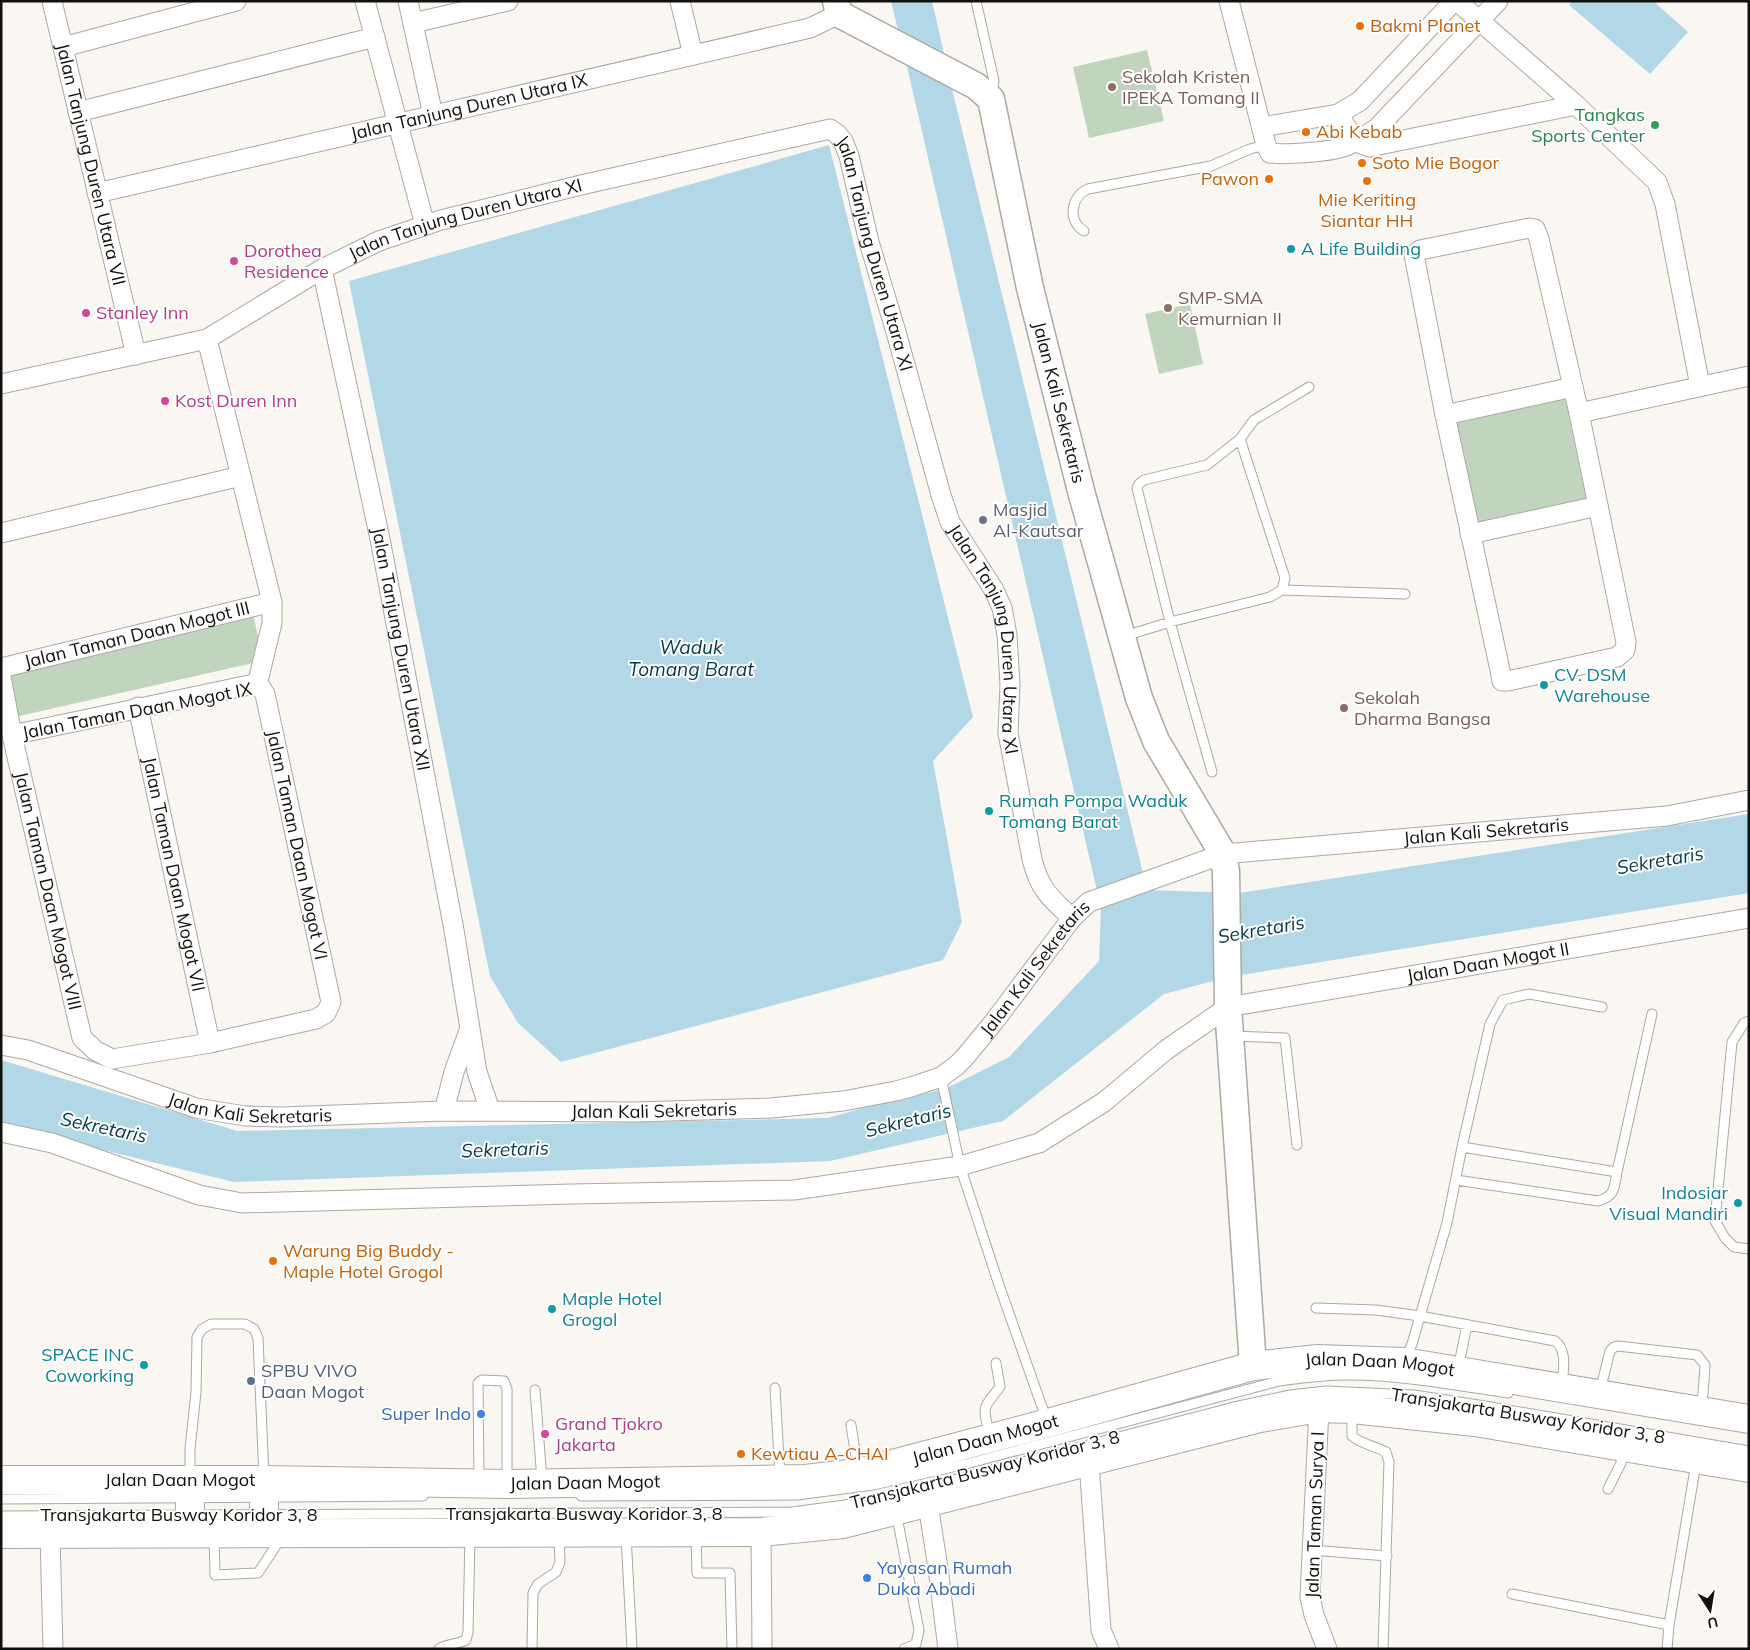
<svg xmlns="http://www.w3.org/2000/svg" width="1750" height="1650" viewBox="0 0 1750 1650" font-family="Mulish,sans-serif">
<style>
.green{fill:#c1d5be}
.water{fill:#b2d7e7}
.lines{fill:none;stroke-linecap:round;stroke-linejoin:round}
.lane-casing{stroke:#aca8a4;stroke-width:11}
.street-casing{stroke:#aca8a4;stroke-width:21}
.secondary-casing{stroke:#aca8a4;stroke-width:29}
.highway-casing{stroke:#aca8a4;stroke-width:30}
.lane{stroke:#fff;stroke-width:9}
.street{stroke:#fff;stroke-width:19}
.secondary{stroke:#fff;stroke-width:26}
.highway{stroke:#fff;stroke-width:28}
.food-dot{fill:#e8710a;stroke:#fff;stroke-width:2}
.education-dot{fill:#8d6e63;stroke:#fff;stroke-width:2}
.leisure-dot{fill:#2e9e5b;stroke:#fff;stroke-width:2}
.culture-dot{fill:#0f9aa8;stroke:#fff;stroke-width:2}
.hotel-dot{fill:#d1479c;stroke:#fff;stroke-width:2}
.worship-dot{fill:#6b7280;stroke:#fff;stroke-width:2}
.service-dot{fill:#5c6f8a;stroke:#fff;stroke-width:2}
.shop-dot{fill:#3f7fe0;stroke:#fff;stroke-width:2}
.labels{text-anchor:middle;stroke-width:4;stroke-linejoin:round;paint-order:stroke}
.food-label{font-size:18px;fill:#c56008;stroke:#fff;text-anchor:start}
.education-label{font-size:18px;fill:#785e54;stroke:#fff;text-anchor:start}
.street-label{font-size:18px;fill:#12100f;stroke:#fff}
.leisure-label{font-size:18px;fill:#27864d;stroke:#fff;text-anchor:end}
.culture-label{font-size:18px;fill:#0d838f;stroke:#fff;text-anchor:start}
.hotel-label{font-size:18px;fill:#b23c85;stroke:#fff;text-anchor:start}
.worship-label{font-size:18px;fill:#5b616d;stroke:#fff;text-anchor:start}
.service-label{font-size:18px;fill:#4e5e75;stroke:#fff;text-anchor:start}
.shop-label{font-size:18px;fill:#366cbe;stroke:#fff;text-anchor:end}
.water-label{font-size:19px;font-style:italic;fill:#02394a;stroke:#fff}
</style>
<rect width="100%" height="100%" fill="#faf6f2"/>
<path class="green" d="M1147 50 1164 121 1089 138 1073 67Z
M1190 304 1203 364 1159 374 1145 314Z
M1570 390 1594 504 1471 531 1447 417Z
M252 610 262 653 253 663 15 717 4 662Z"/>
<path class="water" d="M891 1H932L952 89 1147 890 1239 893 1749 814V893L1228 977 1164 994 1003 1121 830 1161 234 1182 1 1125V1060L237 1131 828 1118 870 1106 932 1092 951 1086 1009 1057 1099 961 1101 908 908 71Z
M1572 1H1653L1688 32 1650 74 1569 5Z
M829 145 973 717 933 761 962 922 943 960 561 1062 518 1023 490 976 349 281Z"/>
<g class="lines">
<g class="lane-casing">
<path id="lane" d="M976 1 994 81 992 94
M1084 231C1067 221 1071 196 1088 189L1211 166 1250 149 1266 145
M1282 590 1405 594
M1125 636 1170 622 1270 597 1282 590 1285 578 1240 439
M1212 772 1170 622 1137 488 1139 484 1144 480 1207 465 1240 439 1254 420 1309 387
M1749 1021 1744 1023 1732 1042 1715 1221 1725 1238 1734 1247 1749 1249
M1233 1036 1285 1038 1297 1145
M941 1077 960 1166 999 1285 1047 1421
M1462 1147 1617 1172 1652 1014
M1456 1180 1598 1201C1615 1196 1614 1189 1617 1172
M1316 1308 1376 1310 1420 1316 1555 1341C1568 1351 1563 1371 1562 1386
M1405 1360 1412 1344 1447 1223 1462 1147 1490 1024 1503 1000 1529 994 1602 1007
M1458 1369 1467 1325
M775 1388 780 1477
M535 1390 542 1480
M1600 1391 1610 1351 1614 1347 1618 1346 1697 1355 1705 1365 1703 1394 1699 1408
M1352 1411V1436C1361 1444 1375 1446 1386 1452L1389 1462 1383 1649
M851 1425 858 1470
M990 1436C983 1407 981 1410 1000 1387L996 1363
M190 1478V1449L196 1392 197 1337 202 1329 211 1324H245L254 1329 258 1338 264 1478
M479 1481 478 1383 482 1380 504 1381 507 1389V1481
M1608 1489 1621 1463 1623 1449
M581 1496 797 1495 873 1485 966 1464 1279 1381C1302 1378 1325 1375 1348 1375 1401 1375 1455 1385 1508 1393
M1 1499 423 1496
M896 1512 919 1630 916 1644 904 1649
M1 1516 792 1512 845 1505 891 1496 1234 1407 1290 1395 1326 1391 1414 1395 1491 1407 1749 1451
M626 1535 632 1649
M696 1535 697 1573H730L732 1649
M214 1536 215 1575 258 1573 281 1538
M1324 1551 1387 1556
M1512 1594 1669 1625
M439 1649C447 1643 456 1645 466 1640L468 1632 470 1535
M532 1649 533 1593 538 1584 556 1572 560 1562 559 1536
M1667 1649 1669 1625 1696 1463"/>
</g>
<g class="street-casing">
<g id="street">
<path id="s1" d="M52 1 136 355"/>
<path d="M365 1 425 225"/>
<path d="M408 1 433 115"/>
<path d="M680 1 693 55"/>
<path d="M1229 1 1266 145 1270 153C1284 155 1330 152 1343 147 1356 143 1366 135 1377 128L1498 1"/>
<path d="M1457 1 1576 105 1657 182 1665 204 1700 386"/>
<path d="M413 23 508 1"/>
<path d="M63 47 236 1"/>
<path d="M78 112 375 37"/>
<path d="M1338 114 1356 142 1369 147 1576 105"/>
<path d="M1262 127 1338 114 1360 101 1454 1"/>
<path id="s2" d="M97 193 810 28 839 14"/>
<path d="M1529 228 1535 229 1539 239 1579 413 1626 642 1625 650 1617 657 1508 681H1502L1500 670 1445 415 1414 255 1420 250Z"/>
<path id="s3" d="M322 269 380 539 454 930 477 1072 490 1110"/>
<path d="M207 339 272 602V623L257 685"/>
<path id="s4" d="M1 384 207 339 322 269 379 241 441 220 581 185 830 129 837 134 843 141 849 156 869 242 896 332 941 495 950 522 994 590 1002 608 1007 635 1010 685 1008 733 1032 859C1039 889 1051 899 1072 918"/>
<path d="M1579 413 1749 376"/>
<path d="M1445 415 1573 387"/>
<path d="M1 533 241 476"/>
<path d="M1470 534 1598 506"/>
<path id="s5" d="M1 668 272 602"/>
<path id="s6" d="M1 677 12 735 82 1038 96 1051 112 1059 210 1043 316 1019 326 1013 331 1002 265 694 261 688 254 684 12 735"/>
<path id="s7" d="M138 707 210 1043"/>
<path id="s8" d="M1 1045 28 1050 196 1108 245 1116 282 1117 444 1111 634 1112 771 1108 843 1101 896 1091 914 1086 941 1077 956 1066 965 1057 993 1023 1072 918 1089 902 1223 854 1667 816 1749 800"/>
<path d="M444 1111 454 1072 469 1031"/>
<path id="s9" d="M1 1132 52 1143 199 1195 242 1203 572 1194 794 1190 960 1166 1039 1143 1104 1102 1166 1050 1228 1007 1749 918"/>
<path d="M1319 1408 1310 1597 1314 1615 1327 1649"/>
<path d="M1089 1462 1101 1630 1109 1649"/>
<path d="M928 1504 938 1568 948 1649"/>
<path d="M761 1532 762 1649"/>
<path d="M50 1534 53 1649"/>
</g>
</g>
<g class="secondary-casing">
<g id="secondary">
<path id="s10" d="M836 1 839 14 976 86 991 99 1030 288 1081 491 1139 698 1156 741 1223 854 1226 872 1228 1007 1253 1366"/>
</g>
</g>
<g class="highway-casing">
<g id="highway">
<path id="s11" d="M1 1480H264L508 1484 805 1479 858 1473 1048 1423 1253 1366 1318 1359 1404 1362 1749 1419"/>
<path d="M264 1480V1533"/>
<path d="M190 1533V1480"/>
<path d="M1 1534 761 1532 843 1524 1260 1418 1319 1408 1352 1409 1475 1422 1749 1468"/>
</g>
</g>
<use href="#lane" class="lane"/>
<use href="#street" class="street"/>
<use href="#secondary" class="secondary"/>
<use href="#highway" class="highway"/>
</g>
<g class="food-dot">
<circle cx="1360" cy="26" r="5"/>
<circle cx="1306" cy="132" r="5"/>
<circle cx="1362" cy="163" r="5"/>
<circle cx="1269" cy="179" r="5"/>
<circle cx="1367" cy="181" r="5"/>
<circle cx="273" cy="1261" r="5"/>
<circle cx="741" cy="1454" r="5"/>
</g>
<g class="education-dot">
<circle cx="1112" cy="87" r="5"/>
<circle cx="1168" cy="308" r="5"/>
<circle cx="1344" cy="708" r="5"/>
</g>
<circle class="leisure-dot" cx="1655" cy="125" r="5"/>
<g class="culture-dot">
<circle cx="1291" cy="249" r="5"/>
<circle cx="1544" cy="685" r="5"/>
<circle cx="989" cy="811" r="5"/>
<circle cx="1738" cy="1203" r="5"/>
<circle cx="552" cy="1309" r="5"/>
<circle cx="144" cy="1365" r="5"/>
</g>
<g class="hotel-dot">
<circle cx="234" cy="261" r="5"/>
<circle cx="86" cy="313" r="5"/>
<circle cx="165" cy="401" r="5"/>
<circle cx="545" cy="1434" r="5"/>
</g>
<circle class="worship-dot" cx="983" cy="520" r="5"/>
<circle class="service-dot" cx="251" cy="1381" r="5"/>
<g class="shop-dot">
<circle cx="481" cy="1414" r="5"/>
<circle cx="867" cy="1578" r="5"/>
</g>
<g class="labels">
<g class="food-label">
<text x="1370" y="32">Bakmi Planet</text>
<text x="1316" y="138">Abi Kebab</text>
<text x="1372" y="169">Soto Mie Bogor</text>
<text x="1259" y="185" text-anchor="end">Pawon</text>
<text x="1367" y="206" text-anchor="middle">Mie Keriting<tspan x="1367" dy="21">Siantar HH</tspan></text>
<text x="283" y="1257">Warung Big Buddy -<tspan x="283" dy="21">Maple Hotel Grogol</tspan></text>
<text x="751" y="1460">Kewtiau A-CHAI</text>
</g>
<g class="education-label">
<text x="1122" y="83">Sekolah Kristen<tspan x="1122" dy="21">IPEKA Tomang II</tspan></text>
<text x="1178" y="304">SMP-SMA<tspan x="1178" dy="21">Kemurnian II</tspan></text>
<text x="1354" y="704">Sekolah<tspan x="1354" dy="21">Dharma Bangsa</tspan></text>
</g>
<g class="street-label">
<text dy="6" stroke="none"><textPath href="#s2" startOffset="382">Jalan Tanjung Duren Utara IX</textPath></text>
<text dy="6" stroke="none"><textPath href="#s1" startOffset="168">Jalan Tanjung Duren Utara VII</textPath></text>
<text dy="6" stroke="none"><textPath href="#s4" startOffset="498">Jalan Tanjung Duren Utara XI</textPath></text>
<text dy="6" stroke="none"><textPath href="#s4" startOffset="1009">Jalan Tanjung Duren Utara XI</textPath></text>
<text dy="6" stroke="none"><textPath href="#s10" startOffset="499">Jalan Kali Sekretaris</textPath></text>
<text dy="6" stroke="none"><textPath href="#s5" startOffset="140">Jalan Taman Daan Mogot III</textPath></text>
<text dy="6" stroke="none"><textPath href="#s4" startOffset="1414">Jalan Tanjung Duren Utara XI</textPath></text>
<text dy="6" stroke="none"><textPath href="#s3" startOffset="388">Jalan Tanjung Duren Utara XII</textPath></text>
<text transform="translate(137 711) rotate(-11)" y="6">Jalan Taman Daan Mogot IX</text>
<text dy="6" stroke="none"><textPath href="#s8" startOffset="1591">Jalan Kali Sekretaris</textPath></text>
<text transform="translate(297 845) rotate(78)" y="6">Jalan Taman Daan Mogot VI</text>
<text dy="6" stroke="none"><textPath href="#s7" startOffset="171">Jalan Taman Daan Mogot VII</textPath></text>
<text dy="6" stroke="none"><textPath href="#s6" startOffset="219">Jalan Taman Daan Mogot VIII</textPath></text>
<text dy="6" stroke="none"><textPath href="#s9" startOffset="1551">Jalan Daan Mogot II</textPath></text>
<text dy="6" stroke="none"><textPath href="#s8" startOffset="1099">Jalan Kali Sekretaris</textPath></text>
<text dy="6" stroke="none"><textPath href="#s8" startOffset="259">Jalan Kali Sekretaris</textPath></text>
<text dy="6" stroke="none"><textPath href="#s8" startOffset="664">Jalan Kali Sekretaris</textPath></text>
<text dy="6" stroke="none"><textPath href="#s11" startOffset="1394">Jalan Daan Mogot</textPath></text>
<text transform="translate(1528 1416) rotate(9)" y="6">Transjakarta Busway Koridor 3, 8</text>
<text dy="6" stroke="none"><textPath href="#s11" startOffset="989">Jalan Daan Mogot</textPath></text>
<text transform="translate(985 1470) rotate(-14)" y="6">Transjakarta Busway Koridor 3, 8</text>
<text dy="6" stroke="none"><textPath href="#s11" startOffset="179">Jalan Daan Mogot</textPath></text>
<text dy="6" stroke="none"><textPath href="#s11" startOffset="584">Jalan Daan Mogot</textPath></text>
<text x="584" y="1520">Transjakarta Busway Koridor 3, 8</text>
<text x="179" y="1521">Transjakarta Busway Koridor 3, 8</text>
<text transform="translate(1315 1515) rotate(-88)" y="6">Jalan Taman Surya I</text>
</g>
<g class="leisure-label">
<text x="1645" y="121">Tangkas<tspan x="1645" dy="21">Sports Center</tspan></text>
</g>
<g class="culture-label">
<text x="1301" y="255">A Life Building</text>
<text x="1554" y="681">CV. DSM<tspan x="1554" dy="21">Warehouse</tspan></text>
<text x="999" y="807">Rumah Pompa Waduk<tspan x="999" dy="21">Tomang Barat</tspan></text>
<text x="1728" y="1199" text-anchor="end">Indosiar<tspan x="1728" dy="21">Visual Mandiri</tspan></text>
<text x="562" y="1305">Maple Hotel<tspan x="562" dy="21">Grogol</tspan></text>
<text x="134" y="1361" text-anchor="end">SPACE INC<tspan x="134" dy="21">Coworking</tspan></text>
</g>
<g class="hotel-label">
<text x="244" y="257">Dorothea<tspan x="244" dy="21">Residence</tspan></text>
<text x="96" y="319">Stanley Inn</text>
<text x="175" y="407">Kost Duren Inn</text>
<text x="555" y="1430">Grand Tjokro<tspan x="555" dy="21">Jakarta</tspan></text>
</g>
<g class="worship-label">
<text x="993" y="516">Masjid<tspan x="993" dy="21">Al-Kautsar</tspan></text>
</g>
<g class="service-label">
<text x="261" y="1377">SPBU VIVO<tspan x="261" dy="21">Daan Mogot</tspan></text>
</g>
<g class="shop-label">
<text x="471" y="1420">Super Indo</text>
<text x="877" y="1574" text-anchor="start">Yayasan Rumah<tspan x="877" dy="21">Duka Abadi</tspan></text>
</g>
<g class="water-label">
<text x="691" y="654">Waduk<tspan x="691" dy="22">Tomang Barat</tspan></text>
<text transform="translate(1660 860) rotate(-10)" y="7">Sekretaris</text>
<text transform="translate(1261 929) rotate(-10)" y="7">Sekretaris</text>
<text transform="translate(908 1120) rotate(-14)" y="7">Sekretaris</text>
<text transform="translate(104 1127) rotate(12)" y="7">Sekretaris</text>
<text transform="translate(505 1149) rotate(-2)" y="7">Sekretaris</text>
</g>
</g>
<rect width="1750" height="1650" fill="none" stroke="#12100f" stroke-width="5"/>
<g transform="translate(1710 1610) rotate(168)" stroke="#ffffff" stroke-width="4" paint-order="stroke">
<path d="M0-4L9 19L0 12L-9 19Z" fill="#12100f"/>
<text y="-8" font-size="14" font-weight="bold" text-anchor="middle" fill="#12100f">U</text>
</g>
</svg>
